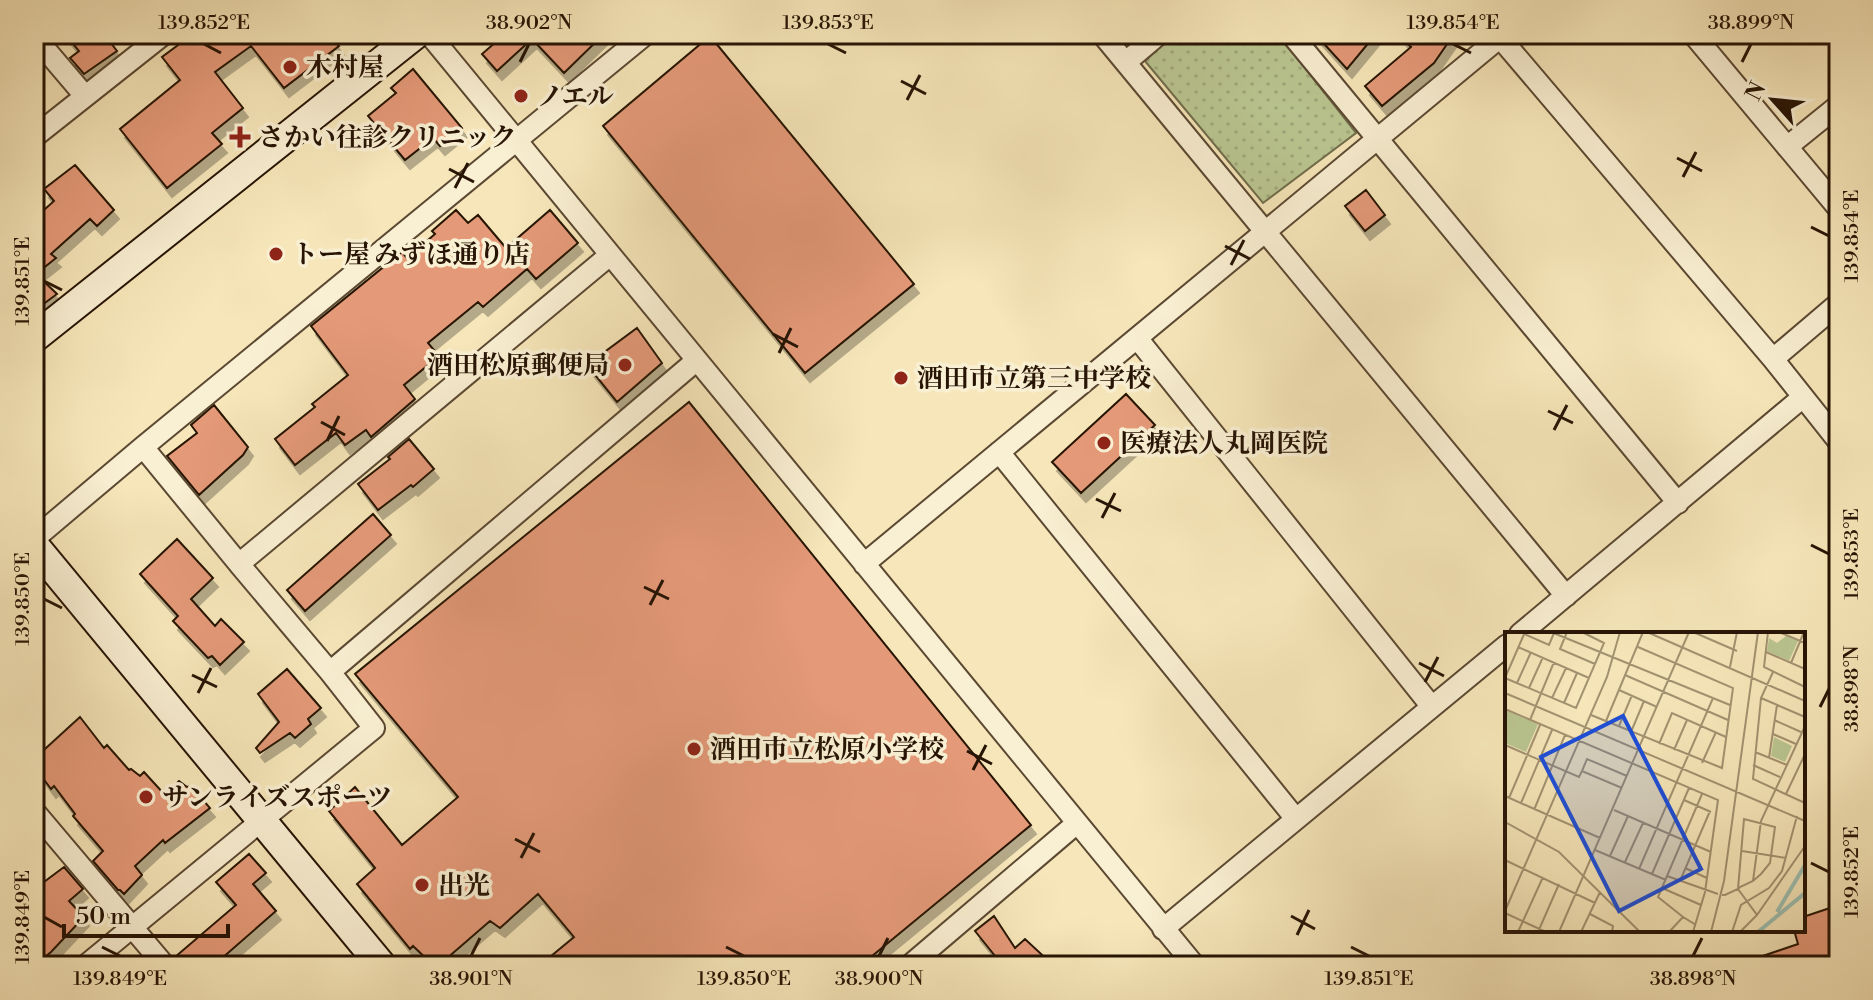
<svg xmlns="http://www.w3.org/2000/svg" width="1873" height="1000" viewBox="0 0 1873 1000" font-family="'Libre Bodoni','Noto Serif JP',serif">
<style>
.park{fill:url(#park-dots);stroke:#706d4b;stroke-width:2}
.building{fill:#e49978;stroke:#271405;stroke-width:2;filter:url(#shadow)}
.lines{fill:none;stroke-linecap:round;stroke-linejoin:round}
.street-casing{stroke:#5b4832;stroke-width:24}
.secondary-casing{stroke:#271405;stroke-width:32}
.street{stroke:#f9efd2;stroke-width:20}
.secondary{stroke:#f9efd2;stroke-width:28}
.ticks{fill:none;stroke:#271405;stroke-width:3}
.poi-dot{fill:#8f2418;stroke:#f9efd2;stroke-width:3}
.labels{text-anchor:middle;stroke-width:7;stroke-linejoin:round;paint-order:stroke}
.poi-label{font-size:26px;font-weight:bold;fill:#271405;stroke:#f9efd2;text-anchor:start}
.inset-river{fill:none;stroke:#9dbfb1;stroke-width:4}
.inset-road{fill:none;stroke:#a39271;stroke-width:2}
.view{fill:#1d4ed8;fill-opacity:0.15;stroke:#1d4ed8;stroke-width:4}
.inset-edge{fill:none;stroke:#271405;stroke-width:4}
.neatline{fill:none;stroke:#271405;stroke-width:3}
.ticks-label{font-size:20px;text-anchor:middle;fill:#271405}
</style>
<defs>
<pattern id="park-dots" width="8" height="8" patternUnits="userSpaceOnUse" patternTransform="scale(2)"><rect width="8" height="8" fill="#bac691"/><path d="M2 2h.1M6 6h.1" fill="none" stroke="#a0a97c" stroke-width="1.8" stroke-linecap="round"/></pattern>
<filter id="shadow"><feDropShadow dx="5" dy="9" stdDeviation="0" flood-color="#0004"/></filter>
</defs>
<rect width="100%" height="100%" fill="#f6e6b9"/>
<filter id="stains"><feTurbulence type="fractalNoise" baseFrequency=".0025" numOctaves="4"/><feColorMatrix values="0 0 0 0 .2 0 0 0 0 .09 0 0 0 0 .02 0 0 0 .5 -.17"/></filter>
<radialGradient id="worn" r=".72"><stop offset=".6" stop-color="#630" stop-opacity="0"/><stop offset="1" stop-color="#630" stop-opacity=".3"/></radialGradient>
<path class="park" d="M1174 34H1278L1356 133 1263 203 1145 61Z"/>
<path class="building" d="M65 34H104L117 51 84 74 70 58 79 51Z
M193 34H329L339 46 284 88 251 46 215 72 243 108 212 133 222 144 167 188 120 129 180 80 162 57Z
M505 34H604L564 73 532 39 497 71 482 54Z
M1315 34H1376L1347 69Z
M1399 34H1454L1434 63 1382 106 1365 86 1411 47Z
M710 36 914 284 805 373 603 126Z
M413 69 462 128 440 146 433 138 405 160 368 116 396 93 391 88Z
M75 165 114 210 97 226 90 219 51 254 56 258 36 274 57 294 34 311V219L54 201 44 189Z
M1366 190 1385 215 1365 231 1345 206Z
M456 210 468 223 478 215 506 248 550 210 578 243 536 279 527 269 483 307 478 302 428 343 439 356 404 385 415 399 371 437 366 430 345 445 336 433 295 465 275 439 315 407 312 404 348 375 311 326 402 252 407 258 435 234 432 231Z
M637 328 662 363 617 402 587 365Z
M1126 394 1155 425 1081 493 1052 462Z
M689 402 1031 825 860 966H539L574 937 538 894 500 928 490 921 438 966H434L413 946 410 949 357 884 375 868 329 811 355 787 402 845 458 797 355 674Z
M214 405 248 447 243 455 199 495 167 456 197 433 191 425Z
M409 439 434 469 413 487 411 485 378 510 358 484 390 459 388 457Z
M373 514 391 535 305 611 287 590Z
M177 539 213 578 191 599 215 626 221 619 244 642 220 665 212 656 208 658 173 621 178 616 140 574Z
M287 669 321 708 308 719 311 724 295 738 290 733 260 753 256 748 279 722 258 694Z
M80 717 104 748 107 745 129 770 131 769 140 776 144 772 165 795 179 781 187 787 191 786 210 808 165 843 163 840 135 866 142 875 124 894 120 890H118L93 861 103 851 73 816 75 814 54 786 51 789 34 766V759Z
M249 854 266 873 253 884 276 911 213 966H178L175 957 236 905 216 882Z
M64 867 83 889 69 901 84 917 51 952 34 966V893L36 888Z
M1839 905V966H1743L1742 963 1798 944 1794 930H1803V917Z
M994 916 1015 948 1025 939 1054 966H992L999 961 975 931Z"/>
<g class="lines">
<g class="street-casing">
<path id="street" d="M429 34 1195 966
M1102 34 1566 596
M1291 34 1678 503
M1497 34 1773 359 1839 442
M1693 34 1839 209
M34 36 85 96
M1126 62 1159 34
M34 137 164 34
M1787 147 1839 105
M1137 338 1432 707
M1773 359 1839 303
M143 447 239 564
M999 452 1296 819
M34 539 143 447 646 34
M864 564 1504 34
M1520 634 1803 397
M330 672 239 564 610 255
M34 811 165 966
M1163 929 1507 645
M85 966 374 728 330 672 697 360
M909 966 1077 823"/>
</g>
<g class="secondary-casing">
<path id="secondary" d="M34 338 416 34
M34 545 382 966"/>
</g>
<use href="#street" class="street"/>
<use href="#secondary" class="secondary"/>
</g>
<path class="ticks" d="M204 44 221 53M828 44 846 53M1453 44 1471 53M520 62 529 44M1742 62 1751 44M901 81 926 94M907 100 920 75M1677 158 1702 171M449 169 474 182M1683 177 1696 152M455 188 468 163M1811 227 1829 236M1225 246 1250 259M1231 265 1244 240M44 281 62 290M773 334 798 347M779 353 791 328M1548 411 1573 423M321 422 345 435M1554 430 1567 405M327 441 339 416M1096 499 1121 511M1102 518 1115 493M1811 545 1829 554M644 587 669 599M44 599 62 608M650 605 663 580M1419 663 1444 676M192 675 217 687M1425 682 1438 657M198 693 211 668M1820 707 1829 689M967 751 992 764M973 770 986 745M515 839 540 852M521 858 534 833M1811 863 1829 872M1291 916 1315 929M44 917 62 927M1297 935 1309 910M102 947 120 956M726 947 744 956M1351 947 1369 956M471 956 480 938M879 956 888 938M1693 956 1702 938"/>
<g class="poi-dot">
<circle cx="290" cy="67" r="8"/>
<circle cx="521" cy="96" r="8"/>
<path d="M236 125h8v8h8v8h-8v8h-8v-8h-8v-8h8z"/>
<circle cx="276" cy="254" r="8"/>
<circle cx="625" cy="365" r="8"/>
<circle cx="901" cy="378" r="8"/>
<circle cx="1104" cy="443" r="8"/>
<circle cx="694" cy="749" r="8"/>
<circle cx="146" cy="797" r="8"/>
<circle cx="422" cy="885" r="8"/>
</g>
<g class="labels">
<g class="poi-label">
<text x="306" y="76">木村屋</text>
<text x="537" y="105">ノエル</text>
<text x="258" y="146">さかい往診クリニック</text>
<text x="292" y="263">トー屋 みずほ通り店</text>
<text x="609" y="374" text-anchor="end">酒田松原郵便局</text>
<text x="917" y="387">酒田市立第三中学校</text>
<text x="1120" y="452">医療法人丸岡医院</text>
<text x="710" y="758">酒田市立松原小学校</text>
<text x="162" y="806">サンライズスポーツ</text>
<text x="438" y="894">出光</text>
</g>
</g>
<g transform="translate(1505 632)">
<rect width="300" height="300" fill="#f6e6b9"/>
<path d="M281 4 293 9 284 29 262 19 264 6 272 11ZM0 78 33 92 21 120 0 111ZM269 105 287 114 280 130 266 124Z" fill="#bac691"/>
<path class="inset-river" d="M272 280 300 233M253 300 300 261"/>
<path class="inset-road" d="M46 0 225 73M62 0 55 17 90 32M142 0 300 69M188 0 232 19M263 0 259 35 300 55M274 0 300 11M19 2 44 13 49 1M13 15 84 46M261 20 300 37M286 31 299 0M225 35 232 0M268 40 256 66 248 147 300 171M120 43 223 88M0 46 71 76 99 11 77 0M0 46 20 0M12 51 26 20M24 56 38 25M114 58 152 75M0 61 300 189M47 66 61 36M256 66 300 85M59 71 72 41M0 77 213 168 200 260 188 300M86 83 217 136 228 56 133 15M25 88 49 30M269 88 296 100M101 89 138 0M114 94 127 63M126 100 139 69M268 102 291 112M154 112 167 81 221 105M0 113 74 145 77 139 117 156M169 118 182 88M250 120 282 133M264 126 272 73M197 131 211 100M248 133 275 145M77 139 82 127 122 144M281 162 300 122M0 164 95 206M4 166 35 93M179 168 206 180M16 171 47 98M29 178 60 103M109 178 206 220M0 190 54 220 135 300M90 218 161 248M237 219 281 226M105 224 123 184M0 228 90 271M120 230 138 191M180 236 202 246M134 237 208 66M147 242 184 156M162 244 213 262M175 249 205 179M248 249 256 189 300 94M157 256 196 273M217 263H220L233 257 235 255 248 249 256 242 265 231 270 195 239 187 233 257 252 283 235 300M0 279 102 45 115 0M0 281 41 300M85 282 108 294 107 300M252 283 300 214M178 285 153 265 197 162M13 300 38 245M33 300 54 252M54 300 184 0M76 300 95 260M164 300 178 285 191 293M206 300 219 249 253 0M227 300 236 273 264 256 277 239 292 184"/>
<path class="view" d="M118 84 196 237 114 279 36 125Z"/>
<rect width="300" height="300" class="inset-edge"/>
</g>
<rect width="1873" height="1000" fill="none" stroke="#f6e6b9" stroke-width="88"/>
<g transform="translate(1773 100) rotate(297)" stroke="#f9efd2" stroke-width="6" paint-order="stroke">
<path d="M0-6L14 30L0 20L-14 30Z" fill="#271405"/>
<text y="-12" font-size="22" font-weight="bold" text-anchor="middle" fill="#271405">N</text>
</g>
<path d="M64 924v12h164v-12" fill="none" stroke="#271405" stroke-width="4"/>
<text x="76" y="924" font-size="24" fill="#271405" stroke="#f9efd2" stroke-width="6" paint-order="stroke">50 m</text>
<rect x="44" y="44" width="1785" height="912" class="neatline"/>
<g class="ticks-label">
<text x="204" y="29">139.852°E</text>
<text x="529" y="29">38.902°N</text>
<text x="828" y="29">139.853°E</text>
<text x="1453" y="29">139.854°E</text>
<text x="1751" y="29">38.899°N</text>
<text transform="translate(1851 236) rotate(-90)" y="7">139.854°E</text>
<text transform="translate(22 281) rotate(-90)" y="7">139.851°E</text>
<text transform="translate(1851 554) rotate(-90)" y="7">139.853°E</text>
<text transform="translate(22 599) rotate(-90)" y="7">139.850°E</text>
<text transform="translate(1851 689) rotate(-90)" y="7">38.898°N</text>
<text transform="translate(1851 872) rotate(-90)" y="7">139.852°E</text>
<text transform="translate(22 917) rotate(-90)" y="7">139.849°E</text>
<text x="120" y="985">139.849°E</text>
<text x="471" y="985">38.901°N</text>
<text x="744" y="985">139.850°E</text>
<text x="879" y="985">38.900°N</text>
<text x="1369" y="985">139.851°E</text>
<text x="1693" y="985">38.898°N</text>
</g>
<rect width="100%" height="100%" filter="url(#stains)"/>
<rect width="100%" height="100%" fill="url(#worn)"/>
</svg>
